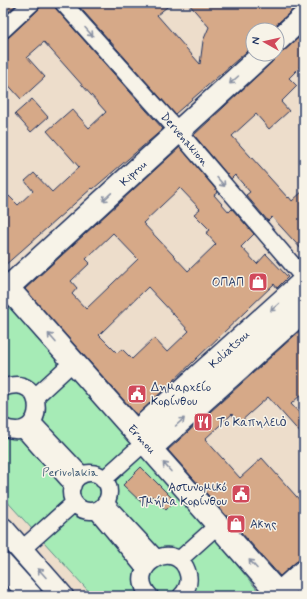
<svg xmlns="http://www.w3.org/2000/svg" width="307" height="599" viewBox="0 0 307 599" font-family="Mynerve,sans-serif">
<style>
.green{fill:#a6ebb6;stroke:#608d8a}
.building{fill:#d6a988;stroke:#1b2f5e;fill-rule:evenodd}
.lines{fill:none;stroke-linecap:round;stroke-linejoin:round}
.street-casing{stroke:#1b2f5e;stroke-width:19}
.secondary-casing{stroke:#1b2f5e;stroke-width:25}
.street{stroke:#f7f3e8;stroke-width:16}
.secondary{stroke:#f7f3e8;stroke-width:22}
.oneway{stroke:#8991a3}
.labels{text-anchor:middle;stroke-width:3;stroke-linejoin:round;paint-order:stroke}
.street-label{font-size:12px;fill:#1b2f5e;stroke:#f7f3e8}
.poi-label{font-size:12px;fill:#1b2f5e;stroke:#f7f3e8;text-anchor:start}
.park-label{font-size:12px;fill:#375570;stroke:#f7f3e8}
</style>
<rect width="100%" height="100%" fill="#edddcb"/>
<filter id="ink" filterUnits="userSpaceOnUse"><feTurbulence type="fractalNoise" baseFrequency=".025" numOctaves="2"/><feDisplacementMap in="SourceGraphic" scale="8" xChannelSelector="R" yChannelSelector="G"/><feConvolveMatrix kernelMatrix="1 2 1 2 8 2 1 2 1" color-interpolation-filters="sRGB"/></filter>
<g filter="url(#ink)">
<path class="green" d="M7 298 214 537 259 592 254 596H93L3 497V302Z"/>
<path class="building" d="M3 3H18L3 17Z
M41 3H54L56 9 163 129 93 189 92 188 3 267V201L9 196 18 205 33 191 25 181 34 173 52 192 79 167 47 131 72 109 89 128 106 112 44 42 27 57 45 77 21 99 3 79V39L9 37 38 10Z
M76 3H172L157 15 200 64 203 41 209 27 188 3H304L296 7 270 30H253V46L175 114Z
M304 33V63L289 78 297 86 281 102 289 111 269 129 256 114 232 136 288 198 289 197 292 201 304 190V252L272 217 268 221 246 195 250 192 235 175 231 179 194 135 271 63 275 58V54L285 50Z
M32 99 48 117 31 132 15 114Z
M180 147 218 192 214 195 229 212 232 209 254 234 241 247 257 264 266 254 288 277 277 288 274 284 168 386 137 415 25 289ZM180 188 200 209 194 214 210 230 206 233 216 244 188 271 143 223ZM113 233 138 259 86 309 72 294 77 288 71 281 90 263 86 259ZM148 287 189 331 167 352 154 338 132 359 122 349 117 353 99 335Z
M304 327V392L291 404 304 418V437L268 397 239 423 232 414 205 439 240 478 262 458 304 505V559L296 562 280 576 168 450Z
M141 467 175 501 166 510 152 496 143 504 123 485Z
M304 588V596H295Z"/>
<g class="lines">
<g class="street-casing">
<path id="street" d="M63 3 178 131 304 278
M3 30 32 3
M3 388C49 370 47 446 3 427
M35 397 73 362
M32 422 82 475
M23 429 73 485
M71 492a19 19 0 1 1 38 0a19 19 0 1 1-38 0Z
M103 480 144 443
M105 503 156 558
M96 510 145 569
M21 550 74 503
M179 560 218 525
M150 596C122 567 178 535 188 574 190 582 187 590 181 596"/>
</g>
<g class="secondary-casing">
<path id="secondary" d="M277 41 304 16
M8 288 278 593
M3 292 263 54
M136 432 304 281
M151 448 304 310
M3 529 62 596
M3 565 31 596
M276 596 304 571"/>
</g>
<use href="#street" class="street"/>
<use href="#secondary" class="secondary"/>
</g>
<defs><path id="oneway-shaft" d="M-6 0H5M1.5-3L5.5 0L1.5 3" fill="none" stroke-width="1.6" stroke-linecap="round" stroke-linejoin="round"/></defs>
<g class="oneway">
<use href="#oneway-shaft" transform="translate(89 32) rotate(48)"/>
<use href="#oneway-shaft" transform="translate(234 80) rotate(138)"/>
<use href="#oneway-shaft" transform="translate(221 182) rotate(49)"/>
<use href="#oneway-shaft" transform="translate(107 197) rotate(137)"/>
<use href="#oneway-shaft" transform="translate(275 307) rotate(138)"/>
<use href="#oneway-shaft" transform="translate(52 338) rotate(-131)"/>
<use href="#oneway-shaft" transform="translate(180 422) rotate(-42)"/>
<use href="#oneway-shaft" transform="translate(167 467) rotate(-131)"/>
<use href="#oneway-shaft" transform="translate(253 564) rotate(-132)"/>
<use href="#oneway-shaft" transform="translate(42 573) rotate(-132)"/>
</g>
</g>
<defs>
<g id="shop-square" transform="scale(1)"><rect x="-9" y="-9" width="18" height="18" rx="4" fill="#d1495b" stroke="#f7f3e8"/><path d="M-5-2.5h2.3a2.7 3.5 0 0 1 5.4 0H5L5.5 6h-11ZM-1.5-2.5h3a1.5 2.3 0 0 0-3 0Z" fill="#fff"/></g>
<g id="civic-square" transform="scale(1)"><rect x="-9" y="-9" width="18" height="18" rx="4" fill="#d1495b" stroke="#f7f3e8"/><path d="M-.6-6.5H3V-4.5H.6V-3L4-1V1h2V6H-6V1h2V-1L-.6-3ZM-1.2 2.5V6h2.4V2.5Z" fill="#fff"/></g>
<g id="restaurant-square" transform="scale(1)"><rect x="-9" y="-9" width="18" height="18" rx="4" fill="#d1495b" stroke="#f7f3e8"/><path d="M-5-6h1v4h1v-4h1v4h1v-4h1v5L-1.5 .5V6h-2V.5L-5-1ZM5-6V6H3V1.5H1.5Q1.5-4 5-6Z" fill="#fff"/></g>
</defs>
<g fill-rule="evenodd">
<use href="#shop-square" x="258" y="282"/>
<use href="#civic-square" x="137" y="394"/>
<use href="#restaurant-square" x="203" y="422"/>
<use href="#civic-square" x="241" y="494"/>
<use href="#shop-square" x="236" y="524"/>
</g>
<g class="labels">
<g class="street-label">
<text transform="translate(185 139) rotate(49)" y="4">Dervenakion</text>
<text transform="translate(133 173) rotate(-43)" y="4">Kiprou</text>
<text transform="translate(229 349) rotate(-42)" y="4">Koliatsou</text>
<text transform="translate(142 439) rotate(47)" y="4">Ermou</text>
</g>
<g class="poi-label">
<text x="244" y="286" text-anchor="end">ΟΠΑΠ</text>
<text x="151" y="391">Δημαρχείο<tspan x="151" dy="14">Κορίνθου</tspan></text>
<text x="217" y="426">Το Καπηλειὀ</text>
<text x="227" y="491" text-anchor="end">Αστυνομικό<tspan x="227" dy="14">Τμήμα Κορίνθου</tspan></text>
<text x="250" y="528">Ακης</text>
</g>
<g class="park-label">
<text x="70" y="476">Perivolakia</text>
</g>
</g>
<rect width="307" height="599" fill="none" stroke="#f7f3e8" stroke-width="16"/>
<rect x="8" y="8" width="291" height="583" fill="none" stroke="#1b2f5e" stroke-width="1.5" filter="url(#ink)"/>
<g transform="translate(265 42) rotate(278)"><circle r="19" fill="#f7f3e8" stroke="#9fa5b1"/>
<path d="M0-3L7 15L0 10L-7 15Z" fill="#d1495b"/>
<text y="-6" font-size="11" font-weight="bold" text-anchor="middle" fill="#1b2f5e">N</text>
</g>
</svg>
